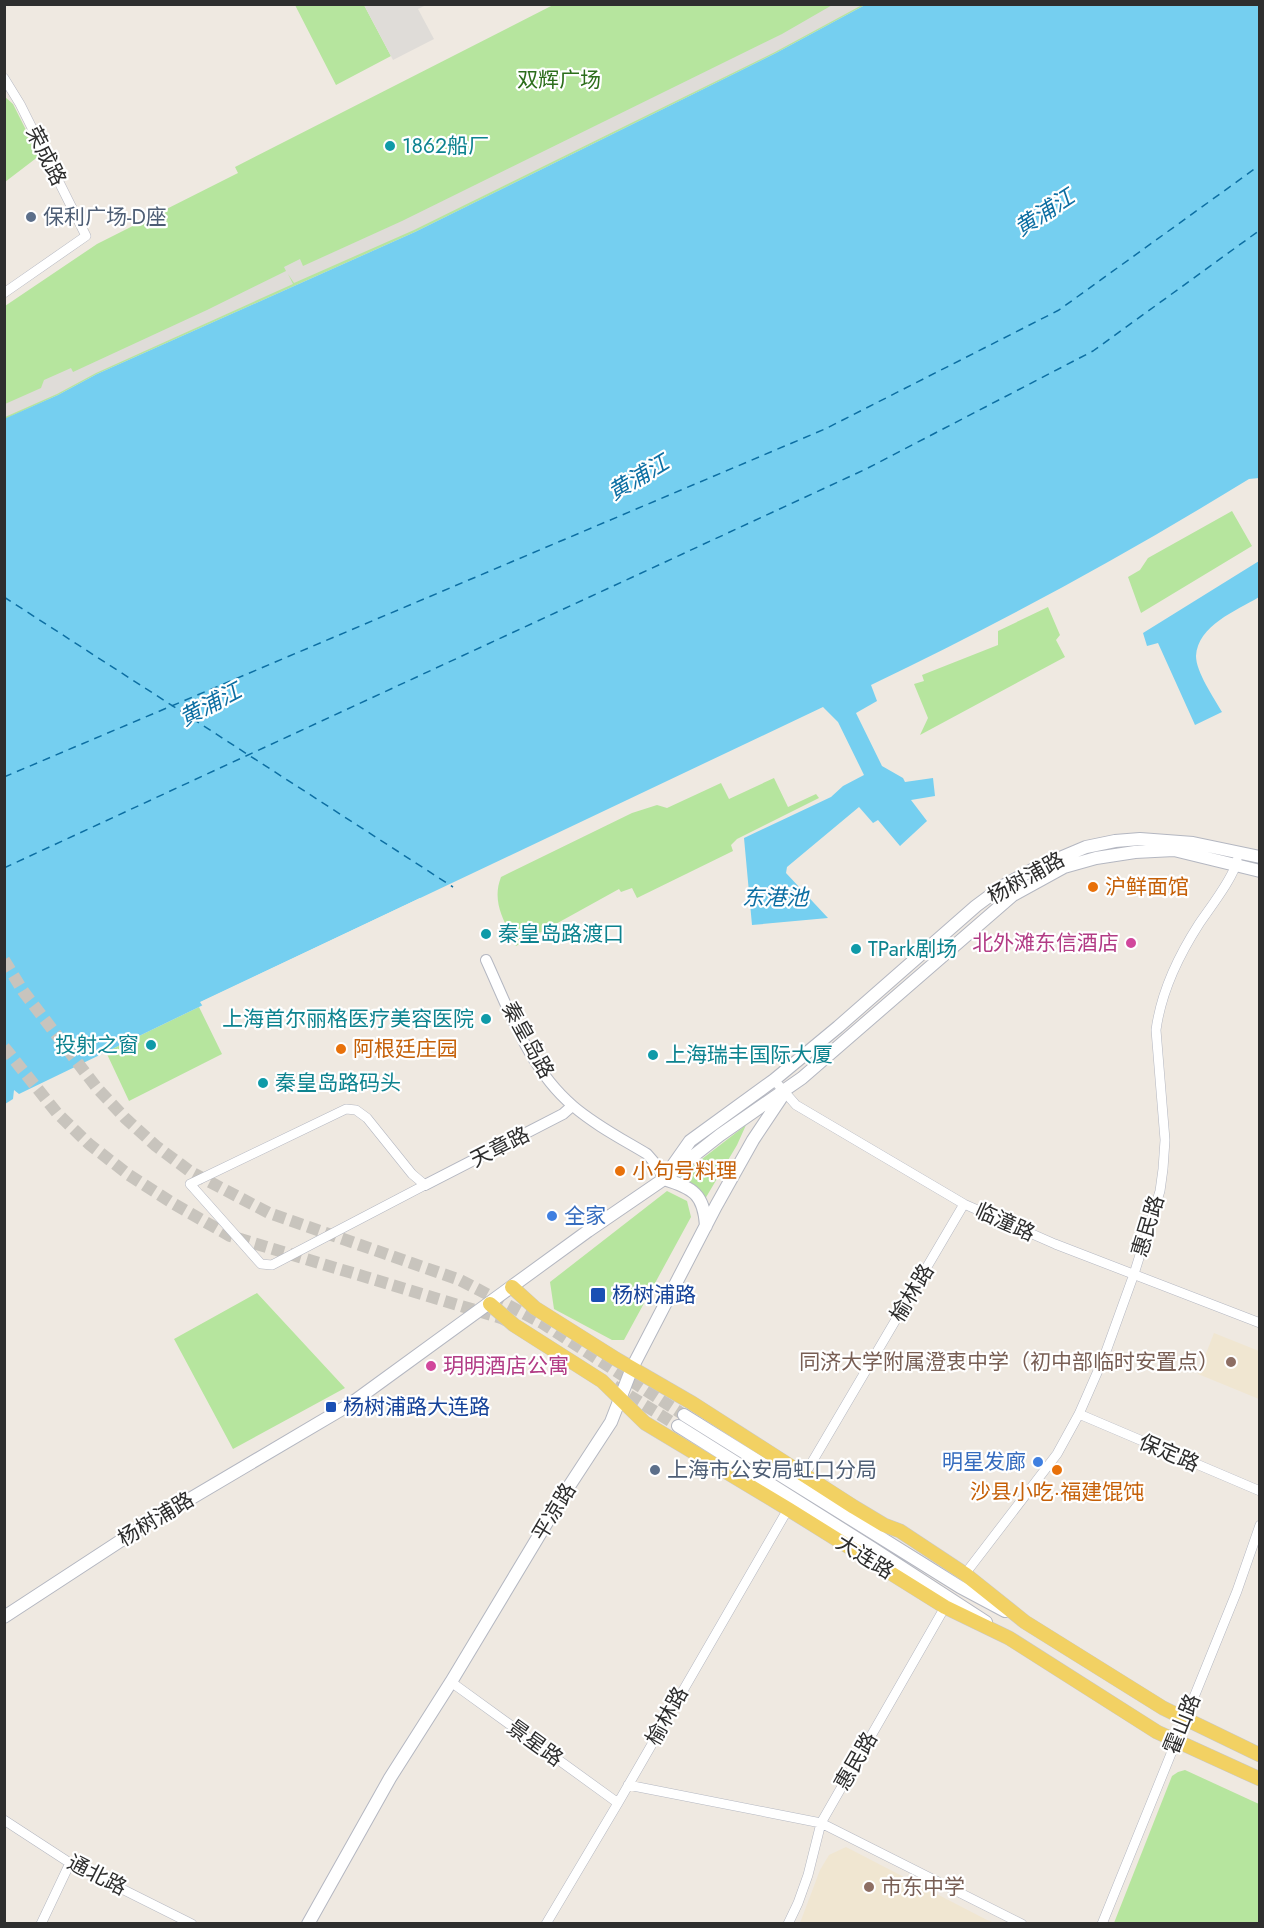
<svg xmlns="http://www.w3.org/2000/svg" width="1264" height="1928" viewBox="0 0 1264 1928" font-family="Jost,'Noto Sans SC',sans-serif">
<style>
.education{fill:#f0e6d1}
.green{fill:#b6e59e}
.plaza{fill:#dfdcd8}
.water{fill:#75cff0}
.pier{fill:#efe9e1}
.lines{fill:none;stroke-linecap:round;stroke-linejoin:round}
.ferry{stroke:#0d6fa3;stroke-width:1.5;stroke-dasharray:8 6;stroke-linecap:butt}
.secondary-tunnel{stroke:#c8c4bd;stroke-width:12;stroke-dasharray:12 6;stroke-linecap:butt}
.minor-casing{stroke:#b4b7c1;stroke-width:10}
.tertiary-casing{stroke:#b4b7c1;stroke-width:12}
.secondary-casing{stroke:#b4b7c1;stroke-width:14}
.primary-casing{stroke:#c9c9c9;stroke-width:15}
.minor{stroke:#fff;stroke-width:9}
.tertiary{stroke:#fff;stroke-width:10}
.secondary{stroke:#fff;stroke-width:12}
.primary{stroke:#f2d163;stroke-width:14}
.culture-dot{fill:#0f9aa8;stroke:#fff;stroke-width:2}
.service-dot{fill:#5c6f8a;stroke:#fff;stroke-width:2}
.food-dot{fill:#e8710a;stroke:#fff;stroke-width:2}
.hotel-dot{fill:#d1479c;stroke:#fff;stroke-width:2}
.shop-dot{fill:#3f7fe0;stroke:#fff;stroke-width:2}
.transit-dot{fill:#1a4fb4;stroke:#fff;stroke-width:2}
.education-dot{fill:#8d6e63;stroke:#fff;stroke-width:2}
.labels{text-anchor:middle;stroke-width:4.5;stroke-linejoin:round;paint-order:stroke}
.park-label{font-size:21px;fill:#2c6e1b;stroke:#fff}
.culture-label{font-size:21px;fill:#0d838f;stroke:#fff;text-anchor:start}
.street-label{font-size:21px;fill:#2e2e2e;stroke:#fff}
.service-label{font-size:21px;fill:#4e5e75;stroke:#fff;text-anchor:start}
.food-label{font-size:21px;fill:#c56008;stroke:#fff;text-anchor:start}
.hotel-label{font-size:21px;fill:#b23c85;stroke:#fff;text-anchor:end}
.shop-label{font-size:21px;fill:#366cbe;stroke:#fff;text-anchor:start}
.transit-label{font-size:21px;fill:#164399;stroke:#fff;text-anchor:start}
.education-label{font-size:21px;fill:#785e54;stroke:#fff;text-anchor:end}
.water-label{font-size:22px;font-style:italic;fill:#0d6fa3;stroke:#fff}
</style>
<rect width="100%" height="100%" fill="#efe9e1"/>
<path class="education" d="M1214 1333 1259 1351V1399L1198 1374Z
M846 1847 987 1920 995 1923H800L820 1870 829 1855Z"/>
<path class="green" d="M295 5H364L391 56 336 85Z
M553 5H865L776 53 415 232 97 374 58 395 5 419V306L97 244 238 173 235 167Z
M5 97 13 104 39 156 5 182Z
M1232 511 1252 546 1141 613 1128 577 1140 570 1148 558Z
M1048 607 1060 635 1056 640 1065 657 920 735 928 718 914 684 924 681 922 675 998 645V631Z
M774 778 788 807 816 794 819 798 737 839 731 845 733 851 637 898 632 888 621 892 619 889 516 946C505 922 491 903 501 877L632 813 657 805 667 808 721 783 729 799Z
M199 1007 222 1054 129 1101 106 1052Z
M746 1125 737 1145 705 1199 680 1176Z
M667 1191 687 1201 691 1217 624 1340H612L554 1309 550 1282Z
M257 1293 345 1388 233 1449 174 1339Z
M1185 1770 1259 1804V1923H1114L1172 1776 1178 1772Z"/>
<path class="plaza" d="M834 4 862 5 775 52 414 230 294 283 288 274 293 284 96 373 57 394 5 417V404L41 388 44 380 71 368 73 372 207 310 286 271 284 267 300 259 303 266 402 221 782 34Z
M364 5H426L418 9 434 39 393 60Z"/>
<path class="water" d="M865 5H1259V478L1249 479C1127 554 1001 623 871 685L877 701 856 713 882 766 903 778 905 782 933 778 935 796 911 800 927 821 900 846 878 820 873 823 859 807 787 867 786 873 828 918 752 925 744 838 831 797 843 786 864 775 838 722 823 707 201 1002 203 1005 199 1007 19 1094 14 1090 13 1099 5 1104 4 419 58 395 97 374 415 232 776 53Z
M1259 561V597C1236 611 1198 625 1196 656 1196 672 1214 698 1222 712L1195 725 1158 643 1147 646 1143 633Z"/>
<path class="pier" d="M420 898 422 900 205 1003 204 1008 200 1002Z"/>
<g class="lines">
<path class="ferry" d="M4 597 453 887
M4 777 825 429 1059 310 1260 165
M4 868 866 469 1093 351 1260 230"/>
<path class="secondary-tunnel" d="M4 960 23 991 97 1088 125 1118 156 1146 191 1172 269 1213 460 1280 542 1323 684 1415
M4 1047 57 1113 89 1144 129 1175 174 1204 230 1236 501 1318 507 1321
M614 1386 678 1426"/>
<g class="minor-casing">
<path id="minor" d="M4 78 20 104 86 236 4 293
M774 1080 796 1105 964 1204 1055 1244 1260 1323
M346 1109 356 1110 367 1118 412 1174 425 1185 272 1265 261 1264 190 1184Z
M1079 1414 1260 1491
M805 1474 964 1204
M965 1574 1057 1454 1079 1414 1104 1357 1134 1274 1160 1191 1163 1169 1165 1140 1156 1030C1161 993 1179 955 1199 924 1209 909 1235 876 1237 860
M451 1682 618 1803
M628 1785 821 1823 1022 1924
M4 1820 70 1863 192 1924
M41 1924 70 1863
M546 1924 618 1803 788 1509
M788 1924 798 1903 808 1875 821 1823 945 1607
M1102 1924 1237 1591 1260 1525"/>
</g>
<g class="tertiary-casing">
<path id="tertiary" d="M486 960C509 1010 529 1069 573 1106 595 1125 622 1139 647 1154L654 1162 664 1179
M425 1185 563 1114 572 1106"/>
</g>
<g class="secondary-casing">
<path id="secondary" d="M671 1168 690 1141 774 1080 838 1027 976 906 1003 886 1034 869 1086 847 1115 841 1140 839 1193 843 1260 857
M664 1179C693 1188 704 1194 706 1226
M684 1415 960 1587 1005 1611
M678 1426 872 1548 986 1622
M4 1617 134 1532 349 1405 588 1231 664 1179 720 1135 802 1078 1013 895 1064 867 1096 858 1135 852 1174 850 1260 871
M308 1924 390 1778 451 1682 564 1494 611 1422 632 1368 716 1206 753 1140 781 1098"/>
</g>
<g class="primary-casing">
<path id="primary" d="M512 1287 535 1308 616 1359 692 1403 854 1507 884 1525 900 1531 965 1574 1025 1622 1163 1708 1260 1755
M490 1304 514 1325 602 1381 645 1423 788 1509 945 1607 1009 1638 1157 1732 1260 1779"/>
</g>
<use href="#minor" class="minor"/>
<use href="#tertiary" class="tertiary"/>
<use href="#secondary" class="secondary"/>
<use href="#primary" class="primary"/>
</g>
<g class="culture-dot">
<circle cx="390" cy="146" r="6"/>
<circle cx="486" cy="934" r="6"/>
<circle cx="856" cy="949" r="6"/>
<circle cx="486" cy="1019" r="6"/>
<circle cx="151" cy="1045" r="6"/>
<circle cx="653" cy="1055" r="6"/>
<circle cx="263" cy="1083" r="6"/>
</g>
<g class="service-dot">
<circle cx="31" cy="217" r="6"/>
<circle cx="655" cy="1470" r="6"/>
</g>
<g class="food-dot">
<circle cx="1093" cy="887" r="6"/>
<circle cx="341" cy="1049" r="6"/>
<circle cx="620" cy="1171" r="6"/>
<circle cx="1057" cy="1470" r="6"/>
</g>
<g class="hotel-dot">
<circle cx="1131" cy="943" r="6"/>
<circle cx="431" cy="1366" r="6"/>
</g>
<g class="shop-dot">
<circle cx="552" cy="1216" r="6"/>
<circle cx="1038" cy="1462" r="6"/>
</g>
<g class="transit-dot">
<rect x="590" y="1287" width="16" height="16" rx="3"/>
<rect x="325" y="1401" width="12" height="12" rx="3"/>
</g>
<g class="education-dot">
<circle cx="1231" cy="1362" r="6"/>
<circle cx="869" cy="1887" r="6"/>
</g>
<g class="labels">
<g class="park-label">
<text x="559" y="87">双辉广场</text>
</g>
<g class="culture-label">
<text x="402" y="153">1862船厂</text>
<text x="498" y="941">秦皇岛路渡口</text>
<text x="868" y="956">TPark剧场</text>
<text x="474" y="1026" text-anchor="end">上海首尔丽格医疗美容医院</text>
<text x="139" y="1052" text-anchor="end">投射之窗</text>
<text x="665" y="1062">上海瑞丰国际大厦</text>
<text x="275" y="1090">秦皇岛路码头</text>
</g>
<g class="street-label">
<text transform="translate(46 156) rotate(63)" y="7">荣成路</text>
<text transform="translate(1026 878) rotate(-29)" y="7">杨树浦路</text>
<text transform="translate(528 1040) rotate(61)" y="7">秦皇岛路</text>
<text transform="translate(500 1147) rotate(-27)" y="7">天章路</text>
<text transform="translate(1005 1222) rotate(24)" y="7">临潼路</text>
<text transform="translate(1148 1226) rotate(-73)" y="7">惠民路</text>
<text transform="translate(912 1293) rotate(-59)" y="7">榆林路</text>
<text transform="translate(1169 1453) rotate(23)" y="7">保定路</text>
<text transform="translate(554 1512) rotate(-59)" y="7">平凉路</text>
<text transform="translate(156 1519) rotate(-31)" y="7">杨树浦路</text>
<text transform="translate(865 1557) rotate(32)" y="7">大连路</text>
<text transform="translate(667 1716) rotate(-61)" y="7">榆林路</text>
<text transform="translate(1182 1724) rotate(-68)" y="7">霍山路</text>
<text transform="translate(535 1743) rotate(36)" y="7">景星路</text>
<text transform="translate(856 1761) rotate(-60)" y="7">惠民路</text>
<text transform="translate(97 1875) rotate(27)" y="7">通北路</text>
</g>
<g class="service-label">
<text x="43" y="224">保利广场-D座</text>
<text x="667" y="1477">上海市公安局虹口分局</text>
</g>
<g class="food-label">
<text x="1105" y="894">沪鲜面馆</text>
<text x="353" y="1056">阿根廷庄园</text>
<text x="632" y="1178">小句号料理</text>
<text x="1057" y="1499" text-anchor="middle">沙县小吃·福建馄饨</text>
</g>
<g class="hotel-label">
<text x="1119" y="950">北外滩东信酒店</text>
<text x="443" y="1373" text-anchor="start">玥明酒店公寓</text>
</g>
<g class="shop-label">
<text x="564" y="1223">全家</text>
<text x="1026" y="1469" text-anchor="end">明星发廊</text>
</g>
<g class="transit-label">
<text x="612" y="1302">杨树浦路</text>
<text x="343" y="1414">杨树浦路大连路</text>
</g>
<g class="education-label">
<text x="1219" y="1369">同济大学附属澄衷中学（初中部临时安置点）</text>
<text x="881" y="1894" text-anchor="start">市东中学</text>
</g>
<g class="water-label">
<text transform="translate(1044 212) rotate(-33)" y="8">黄浦江</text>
<text transform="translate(638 477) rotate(-31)" y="8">黄浦江</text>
<text transform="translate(210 704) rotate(-28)" y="8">黄浦江</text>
<text x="775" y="905">东港池</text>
</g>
</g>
<rect width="1264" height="1928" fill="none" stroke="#2e2e2e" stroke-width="12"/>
</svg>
